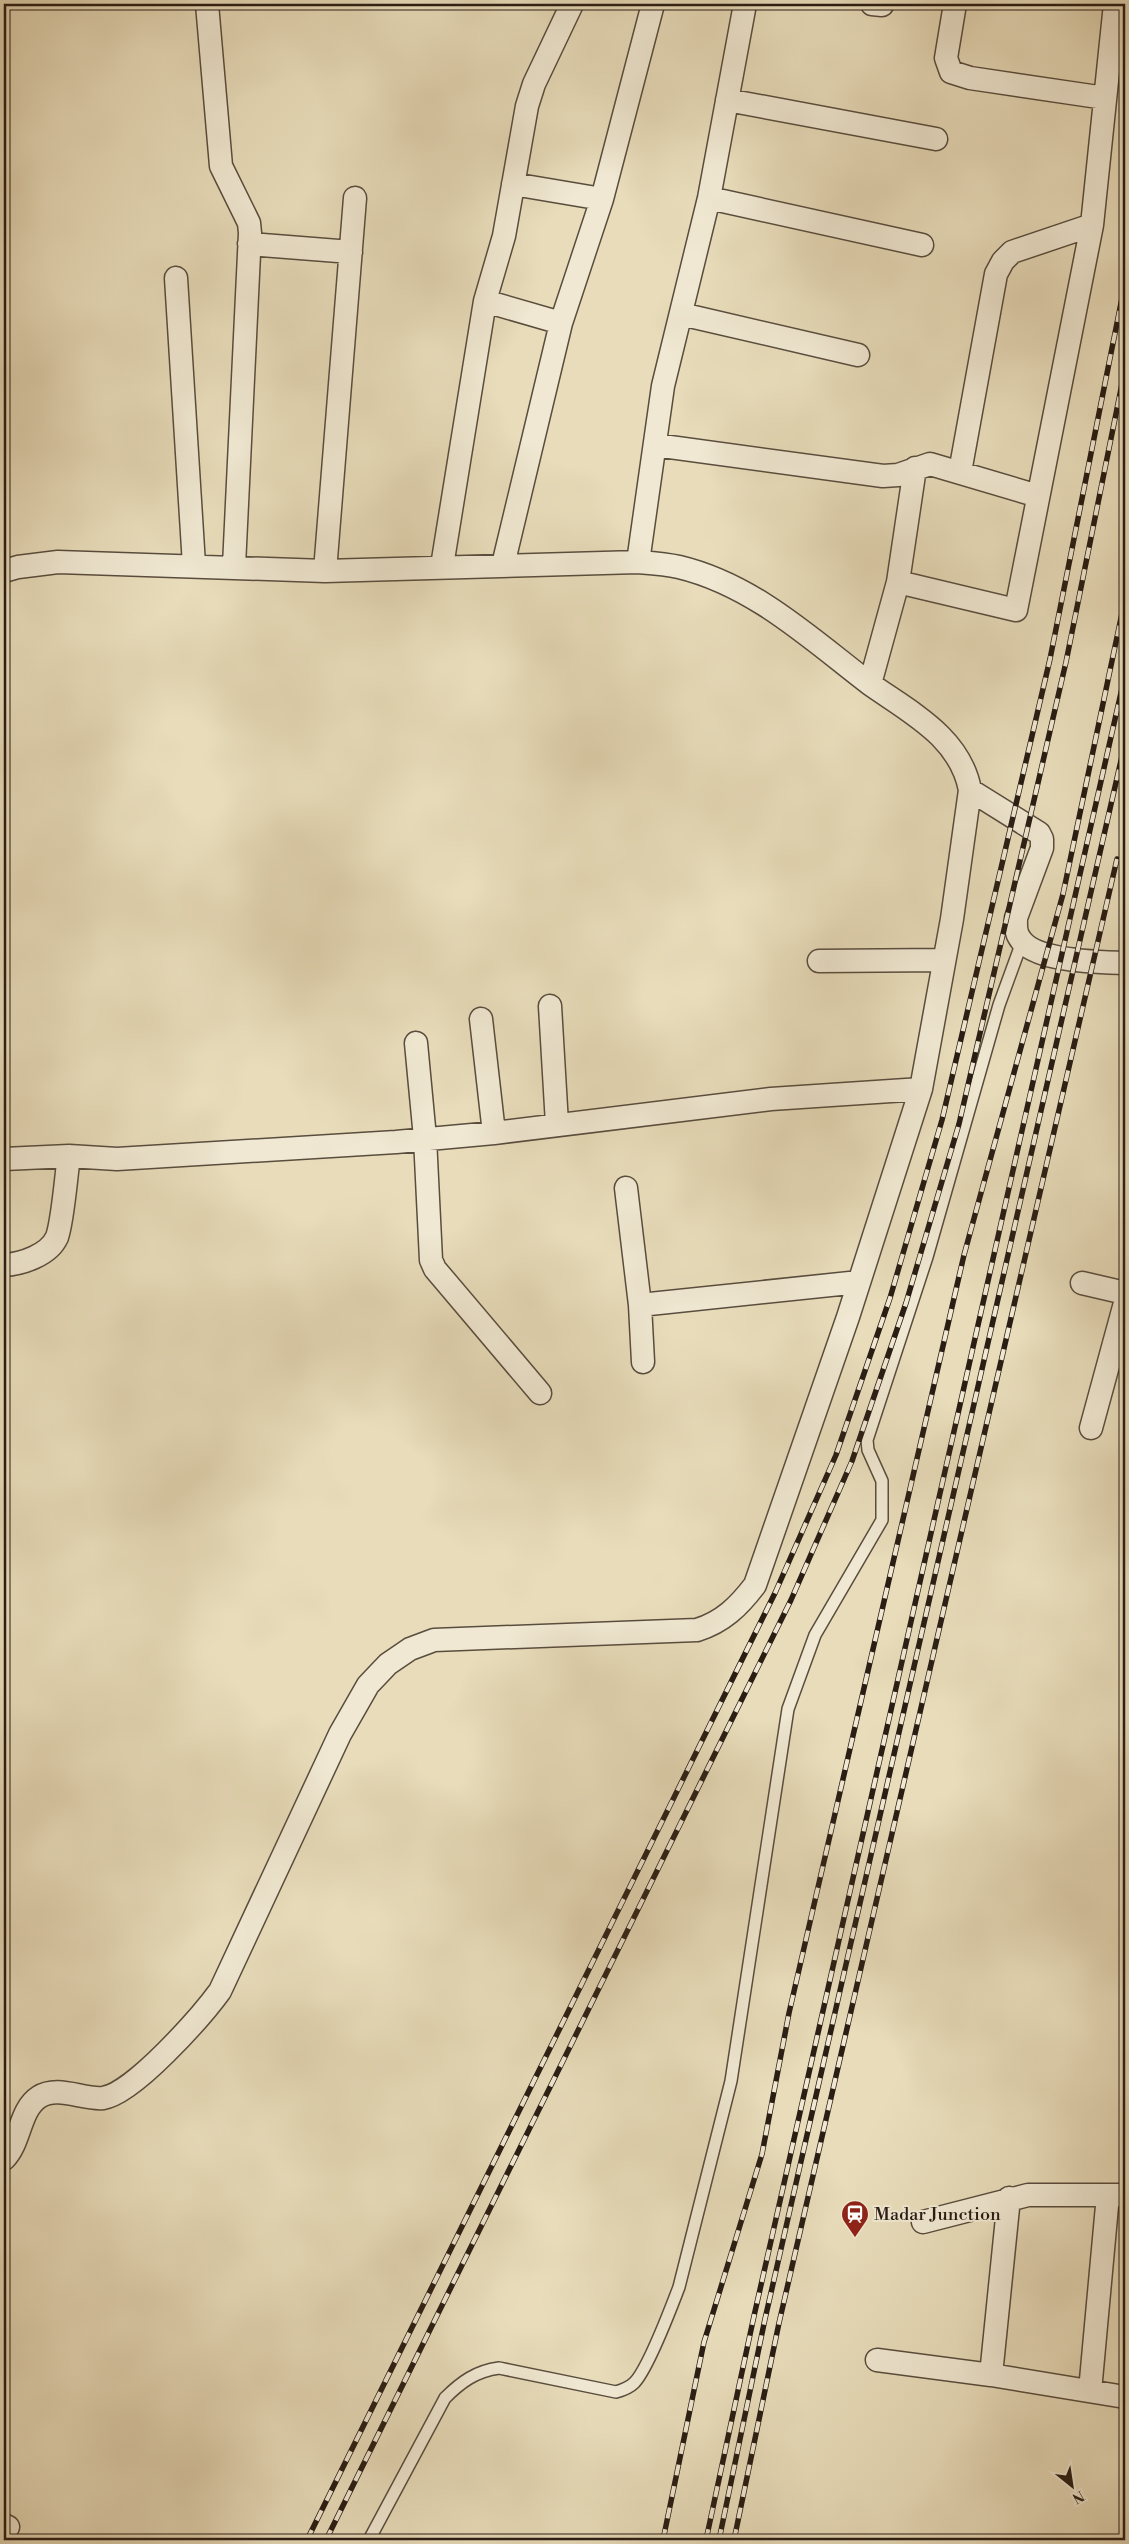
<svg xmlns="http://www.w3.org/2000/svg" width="1129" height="2544" viewBox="0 0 1129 2544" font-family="'Libre Bodoni',serif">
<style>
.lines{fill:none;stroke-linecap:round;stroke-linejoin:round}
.lane-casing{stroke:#594d3e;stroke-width:14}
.street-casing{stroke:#594d3e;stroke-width:25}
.lane{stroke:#f0e8d2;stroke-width:11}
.street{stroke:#f0e8d2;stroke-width:22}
.rail-casing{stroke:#291d14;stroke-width:5.5}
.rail{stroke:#f0e8d2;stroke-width:4;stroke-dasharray:11;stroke-linecap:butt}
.labels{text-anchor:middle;stroke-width:4;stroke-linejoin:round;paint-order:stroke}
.poi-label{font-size:18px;fill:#291d14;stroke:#f0e8d2;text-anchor:start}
</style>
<rect width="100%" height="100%" fill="#e8dcba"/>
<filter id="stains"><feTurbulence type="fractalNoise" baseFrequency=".004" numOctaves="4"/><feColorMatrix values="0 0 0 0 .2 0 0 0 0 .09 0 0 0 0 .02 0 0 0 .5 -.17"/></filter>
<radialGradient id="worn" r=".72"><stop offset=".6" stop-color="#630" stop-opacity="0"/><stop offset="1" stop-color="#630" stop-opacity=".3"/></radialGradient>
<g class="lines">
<g class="lane-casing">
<path id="lane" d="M369 2540 445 2398C461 2382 476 2371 499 2368L616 2392C623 2390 629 2388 634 2383 648 2369 671 2308 679 2287L731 2081 788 1709 815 1635 882 1520V1481L868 1450 867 1440 927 1257 999 1005 1022 942"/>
</g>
<g class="street-casing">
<path id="street" d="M207 4 221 166 249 223 250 233 234 566
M872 4 882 5
M955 4 946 58 951 72 970 78 1105 98
M727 100 936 139
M513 184 602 199 653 4
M709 198 922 245
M249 244 351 252
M176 278 194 565
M485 301 561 323 602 199
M681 314 858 355
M655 445 883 476 898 475 930 464 1038 496
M960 472 996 274 1003 261 1012 252 1092 225
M638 562 663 386 709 198 745 4
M503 565 561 323
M442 566 485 301 504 236 527 106 534 84 572 4
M4 571 18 567 58 562 325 571 638 562C651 563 666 564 679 567 754 585 811 639 870 684
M325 571 355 198
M898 582 915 468
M970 790 1039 833 1042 839V848L1016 918C1016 924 1015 931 1019 937 1032 962 1099 962 1125 963
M819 961 944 960
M550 1006 557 1124
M481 1019 494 1133
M416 1043 425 1138 431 1260 435 1269 540 1393
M4 1159 69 1156 117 1159 396 1142 494 1133 771 1099 921 1089
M626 1188 640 1305 643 1362
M4 1265C22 1264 49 1255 57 1237 63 1220 66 1176 69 1156
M1082 1283 1125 1293
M640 1305 859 1282
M1091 1428 1125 1303
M4 2159C21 2142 19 2110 39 2097 58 2085 83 2100 103 2098 133 2094 201 2017 220 1991L340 1734 368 1685 388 1664 410 1649 434 1640 697 1630C723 1622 739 1606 755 1585L848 1317 921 1089 952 919 970 790C960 737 911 713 870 684L898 582 1016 610 1092 225 1115 4
M923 2222 1028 2195H1125
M877 2360 991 2375 1125 2397
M991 2375 1009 2198
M1090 2391 1108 2195
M4 2525 8 2527"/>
</g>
<use href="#lane" class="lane"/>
<use href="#street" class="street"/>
<g class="rail-casing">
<path id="rail" d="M307 2540 775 1593 836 1455 890 1298 942 1120 1050 659 1125 283
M326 2540 791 1600 852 1461 906 1303 959 1124 1066 662 1125 369
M663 2540 704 2342 762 2154 789 2013 964 1255 1063 894 1125 599
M706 2540 754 2316 1125 675
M719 2540 765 2319 1125 743
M734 2540 779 2323 1117 859"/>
</g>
<use href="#rail" class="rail"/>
</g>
<defs>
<g id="station-pin" transform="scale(1.4375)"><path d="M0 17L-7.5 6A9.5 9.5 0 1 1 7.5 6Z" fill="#8f2418" stroke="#f0e8d2"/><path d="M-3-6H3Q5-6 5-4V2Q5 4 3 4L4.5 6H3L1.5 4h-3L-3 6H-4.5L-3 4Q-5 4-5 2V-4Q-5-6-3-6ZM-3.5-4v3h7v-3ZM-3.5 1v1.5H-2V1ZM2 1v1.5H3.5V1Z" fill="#fff"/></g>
</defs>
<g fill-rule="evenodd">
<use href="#station-pin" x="855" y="2214"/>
</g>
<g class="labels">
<g class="poi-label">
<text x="874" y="2220">Madar Junction</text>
</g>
</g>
<rect width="1129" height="2544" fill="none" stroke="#e8dcba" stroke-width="20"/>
<rect x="5" y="5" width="1119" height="2534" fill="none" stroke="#291d14" stroke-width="2.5"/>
<rect x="10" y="10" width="1109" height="2524" fill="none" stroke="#291d14"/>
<g transform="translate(1072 2486) rotate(150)" stroke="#f0e8d2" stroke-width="4" paint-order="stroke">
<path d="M0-4L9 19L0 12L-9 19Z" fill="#291d14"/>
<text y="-8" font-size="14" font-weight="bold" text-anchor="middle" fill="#291d14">N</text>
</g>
<rect width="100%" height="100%" filter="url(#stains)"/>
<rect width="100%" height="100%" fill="url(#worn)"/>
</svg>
